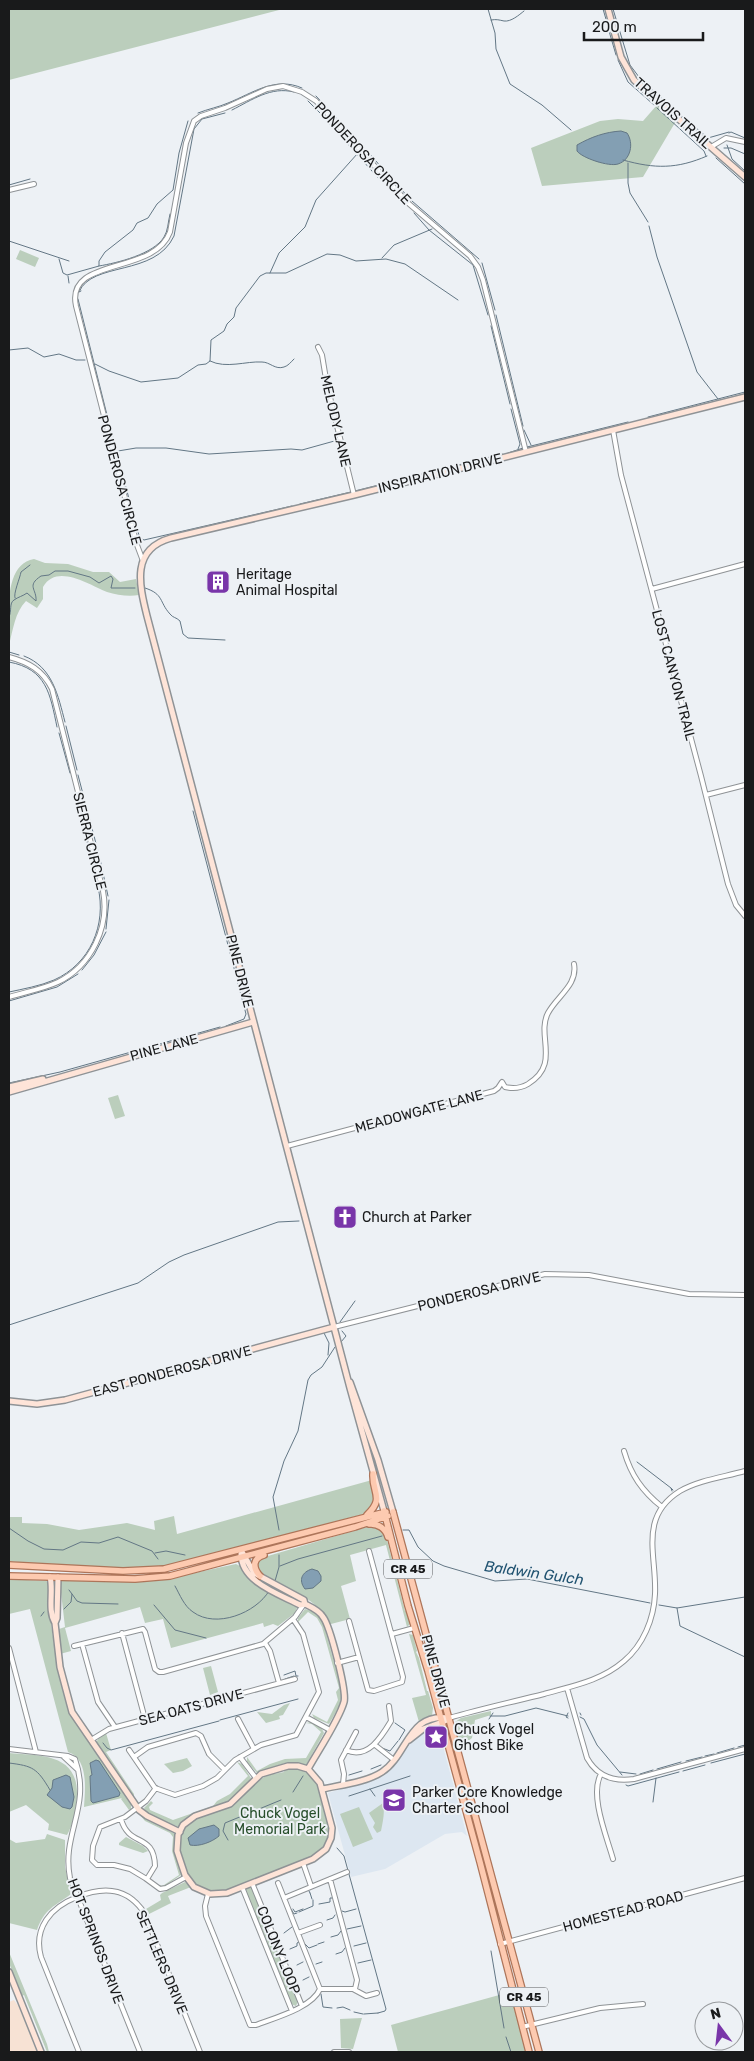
<svg xmlns="http://www.w3.org/2000/svg" width="754" height="2061" viewBox="0 0 754 2061" font-family="Rubik,sans-serif">
<style>
.commercial{fill:#f7e2d4}
.built{fill:#dde7f1}
.green{fill:#bbcebc}
.water{fill:#839fb3;stroke:#637785}
.lines{fill:none;stroke-linecap:round;stroke-linejoin:round}
.stream{stroke:#637785;stroke-width:1}
.street-casing{stroke:#8f9396;stroke-width:6}
.secondary-casing{stroke:#8f9396;stroke-width:8}
.primary-casing{stroke:#ad755a;stroke-width:8}
.street{stroke:#fff;stroke-width:4}
.secondary{stroke:#fee4d8;stroke-width:5}
.primary{stroke:#fdcab0;stroke-width:5.5}
.labels{text-anchor:middle;stroke-width:4;stroke-linejoin:round;paint-order:stroke}
.shield{fill:#edf1f5;stroke:#595a5c;stroke-width:1}
.shield-label{font-size:12px;font-weight:bold;fill:#191a1b}
.street-label{font-size:14px;fill:#191a1b;stroke:#edf1f5}
.poi-label{font-size:14px;fill:#191a1b;stroke:#edf1f5;text-anchor:start}
.park-label{font-size:14px;fill:#284f2c;stroke:#edf1f5}
.water-label{font-size:15px;font-style:italic;fill:#215371;stroke:#edf1f5}
</style>
<rect width="100%" height="100%" fill="#edf1f5"/>
<path class="commercial" d="M14 2000 19 2007 37 2052H9V2002Z"/>
<path class="built" d="M431 1729 437 1730 440 1735 467 1836 462 1832 445 1834 385 1869 351 1877 328 1793 384 1776 394 1766 411 1743 422 1733Z"/>
<path class="green" d="M9 9H283L9 80Z
M657 105 676 121 643 177 542 186 531 148 600 121 618 119 643 121Z
M20 250 39 258 35 267 16 259Z
M34 559 45 563 68 564 93 572H109L120 582 136 579 139 595C129 597 117 595 107 592 89 585 57 563 43 587V599L37 608 26 601C15 612 13 630 9 645 9 621 2 564 34 559Z
M118 1095 125 1116 115 1119 108 1098Z
M372 1480 375 1500 364 1514 171 1565 138 1569 57 1566 9 1561V1517H22V1523L47 1524 79 1530 127 1523 155 1530 154 1521 174 1516 177 1534Z
M370 1526 379 1529 386 1536 405 1611H407L410 1624 407 1627 386 1545 350 1555 356 1581 341 1586 350 1619 331 1624H329C320 1599 280 1584 260 1573L257 1563 261 1558Z
M236 1564 240 1566 254 1583 295 1605 297 1608 295 1613 278 1626 273 1624 264 1627 263 1623 171 1648 163 1619 145 1623 140 1607 65 1628 71 1651 60 1654 59 1629 65 1627 60 1584 63 1580 157 1581Z
M9 1579 46 1581 49 1583 50 1617 56 1658 69 1711 131 1804V1809L129 1810 121 1799 122 1798 84 1807C85 1790 89 1759 68 1752L30 1609 9 1614Z
M305 1609 315 1612 323 1622 342 1691 340 1705 329 1724 314 1718 312 1714 327 1722 338 1700 336 1692 339 1688 322 1627 317 1618 308 1612 298 1622V1618Z
M409 1634 413 1635 417 1651 416 1652 419 1658 427 1691H428L433 1708 432 1716 419 1722 412 1698 426 1695Z
M211 1666 218 1692 210 1695 203 1668Z
M290 1703 283 1715 279 1716 280 1719 266 1723 257 1712 272 1714 284 1705Z
M491 1711V1715L475 1720 472 1738 463 1745 458 1743 454 1728 455 1722 461 1718Z
M311 1722 322 1729 324 1733 306 1765 285 1763 257 1773 247 1762V1757L257 1771 270 1764 285 1759 306 1758 321 1732 312 1724 306 1723Z
M106 1733 111 1750 106 1752 134 1794V1799L96 1743 98 1739Z
M9 1753C41 1756 79 1753 77 1797 76 1809 73 1825 67 1835L48 1830 49 1824 26 1805 9 1812Z
M187 1758 192 1766 183 1771 173 1773 164 1764Z
M237 1762 242 1764 251 1778C244 1788 236 1798 225 1804 205 1813 195 1810 179 1827L147 1814 144 1808 151 1801 153 1803 149 1807 150 1810 173 1820 213 1806 217 1801 230 1794 248 1776Z
M291 1768C306 1769 317 1778 321 1793 322 1798 321 1801 323 1807 325 1815 331 1823 329 1834 328 1842 324 1848 317 1853 309 1860 296 1863 286 1867 267 1875 249 1883 230 1890 205 1898 188 1882 182 1860 180 1850 178 1840 183 1830 192 1814 215 1815 229 1807 247 1797 253 1780 274 1772V1774L284 1772 285 1769Z
M383 1803C385 1813 383 1821 381 1831L377 1833 373 1827 375 1823 369 1813Z
M359 1807 373 1839 353 1847 340 1814Z
M140 1815 175 1834 174 1848 181 1875 165 1886 158 1885H164L179 1875 172 1851 173 1837 170 1833 145 1821Z
M47 1834 65 1840V1867L71 1894C55 1906 44 1909 37 1930L9 1923V1839L16 1843 45 1839Z
M126 1837 143 1846 148 1851 143 1853 119 1845V1843Z
M185 1882 191 1887 168 1896 171 1903 149 1914 146 1909 161 1900 160 1895 162 1893Z
M252 1886 298 2001 296 2006 291 2004 245 1889Z
M9 1952 47 2044 49 2052H47L24 1995 22 1996 20 1991 9 1963Z
M510 1992 526 2052H398L391 2025Z
M362 2018 353 2049 341 2048 340 2019Z"/>
<path class="water" d="M621 131 627 133C634 143 631 160 618 164 609 167 582 158 577 151V145C591 137 605 132 621 131Z
M312 1569 318 1571 321 1576V1581L313 1588 305 1589C298 1580 302 1572 312 1569Z
M96 1760 99 1761 120 1793 119 1796 93 1803 91 1801 90 1776 92 1775 90 1763Z
M66 1775 70 1777 74 1797 72 1807 70 1809 62 1807 47 1795 52 1788 53 1780Z
M214 1825 219 1829V1836C212 1842 199 1847 190 1845L188 1838 199 1829Z"/>
<g class="lines">
<path class="stream" d="M488 9 495 33 496 49 510 84 542 105 571 130
M603 9 608 26
M613 9 630 65 642 81 666 102
M491 20C497 19 499 20 504 21 511 22 519 15 524 11
M609 31 616 55
M618 60 628 82 654 105
M316 96 355 138
M308 101 324 117
M670 106 708 138 729 132
M657 108 704 151 706 156
M232 110C252 100 271 86 294 92
M198 113C208 109 219 107 228 103 253 93 275 76 302 88
M328 122 380 180
M729 133 731 132 745 138
M358 141 409 198
M727 145 732 159 745 171
M724 148H731L745 154
M716 158 745 184
M623 160C655 169 677 169 707 156
M628 163V183L630 193 648 222
M9 185 30 179
M412 201 479 259
M414 213 429 230 473 265 488 315
M649 226 657 257 697 372 718 399
M9 241 69 261
M382 258 394 245 432 229
M59 259 63 273 67 275 99 266V261L105 252 133 230 137 223 148 218 157 204 173 190 179 153 188 121
M482 263 495 310
M99 266C117 263 154 254 164 237 168 231 168 222 170 214
M270 273 279 253 305 227 316 200 358 153
M68 276 69 283
M81 291 79 292C92 261 155 277 174 236L194 129 202 119 225 113
M78 299 108 419
M496 315 523 426
M491 326 510 404
M9 350 28 348 44 357 59 354 76 360H85
M210 361C226 369 246 361 262 362 270 362 275 370 284 367 288 366 291 362 294 359
M95 364 109 371 141 382 178 378 198 365 206 364 210 361 211 340 224 331 227 324 234 317 236 308 260 276 266 273H286L327 254 340 255 356 261 386 259 405 264 458 300
M511 409 520 444 518 449
M331 413 338 439
M648 417 745 392
M109 423 137 529 140 538 144 540 292 506
M524 430 531 445
M527 447 628 422
M118 451 136 448H166L209 454 291 449 302 450 338 440 346 471
M508 453 523 448
M355 491 502 454
M300 504 351 492
M145 588C164 594 159 602 170 614 173 618 176 617 180 621L183 634 188 638 225 640
M15 598C13 594 20 578 21 572L30 565
M9 617C12 611 9 603 14 600 18 597 23 596 27 593L36 601C37 589 26 586 41 576L49 575 55 571H68L90 577 99 583 111 576 113 579 111 588H135
M9 652 19 655
M24 656C53 667 58 696 65 722
M9 662C47 669 50 694 57 727
M66 726 77 770
M59 733 70 773
M78 775 99 855
M75 795 91 857
M193 811 246 1014 244 1019 226 1026
M100 859 108 896
M106 929 109 900
M82 970 94 955 106 932
M9 992C23 989 40 986 54 980 90 964 107 925 98 887
M9 1001 57 987 78 974
M9 1083 60 1072 220 1027
M340 1322 355 1301
M9 1325 138 1283 169 1262 184 1255 278 1222 299 1221
M324 1333 329 1343 328 1355
M341 1342 346 1336 342 1331
M637 1462 671 1488
M672 1491 671 1488 673 1490
M9 1528 28 1541 44 1549 63 1550 81 1542 99 1543 118 1537 152 1551 158 1559
M279 1530 273 1497 284 1461 298 1431 308 1380 311 1375 322 1367 335 1347
M403 1530H409L418 1547 433 1561 444 1566 495 1581 527 1579 650 1603
M155 1553 166 1551 185 1555
M280 1566 298 1559 382 1536
M275 1581 279 1567V1555
M175 1586C180 1595 184 1606 193 1612 216 1629 256 1613 269 1591
M72 1594 77 1601 82 1603 118 1604
M154 1605 175 1630 206 1638
M659 1605 677 1608 745 1597
M677 1608 680 1626 745 1657
M64 1609 71 1602 72 1594 69 1590
M41 1616 44 1612
M284 1675 295 1671 296 1676H298
M285 1679 294 1676
M568 1713 566 1717 568 1718
M580 1713 581 1715
M490 1716H505L536 1708 568 1716
M580 1717 584 1719 597 1745 622 1775
M489 1719 493 1713
M220 1720 298 1699
M395 1723 405 1730 399 1740
M103 1743 107 1748 111 1750 219 1721
M738 1747 745 1745
M382 1748 390 1751 398 1741
M717 1753 734 1748
M705 1756 714 1754
M686 1761 702 1757
M9 1763C33 1766 37 1768 50 1790
M711 1763 745 1754
M371 1769 381 1765
M657 1769 681 1762
M683 1771 705 1765
M620 1772 636 1774
M640 1774 653 1770
M349 1775 362 1771
M626 1785 628 1786 679 1772
M370 1789 375 1796
M293 1792 303 1776
M349 1796 410 1776
M653 1802 656 1778
M228 1840 223 1831 225 1823 281 1800
M337 1848 344 1856 386 2009 385 2011 378 2013
M309 1891 310 1893
M310 1893 312 1899
M319 1904 330 1902V1898H332
M291 1909 294 1914 297 1913
M293 1909 295 1912 303 1909
M342 1911 345 1912 356 1909
M299 1912 313 1906V1900
M327 1920 333 1918 335 1915
M347 1929 361 1926
M284 1933 292 1927
M331 1937 338 1935 341 1931
M305 1944 309 1948 317 1945
M318 1944 324 1942
M354 1946 366 1943
M290 1949 297 1946V1943L299 1942
M491 1951 504 2028
M336 1954 342 1952 345 1948
M358 1963 371 1960
M316 1964 322 1962
M297 1965 303 1962
M303 1980 309 1977
M321 1994 323 2007 332 2008
M337 2008 343 2007 350 2010
M354 2012 363 2014
M364 2014 378 2013
M506 2037 511 2052"/>
<g class="street-casing">
<path id="street" d="M711 147 726 138 745 142
M9 190 34 184
M318 347 322 355 327 385 354 495
M613 430 621 475 701 776 728 884 736 905 745 916
M143 561 137 545 76 306C65 256 154 276 170 232L186 143 194 121 201 116 225 108 267 89 283 86 302 92 316 101 408 203 470 256 478 267 483 280 526 452
M652 589 745 564
M9 657C28 662 43 670 52 689L103 891C110 927 91 966 58 982 43 989 25 992 9 997
M706 795 745 785
M287 1146 494 1091 498 1088 502 1082 505 1087C513 1089 521 1088 528 1084 561 1064 536 1036 548 1013 557 996 578 985 574 964
M334 1327 545 1274 589 1275 689 1294 745 1295
M624 1451C631 1475 642 1491 662 1507
M349 1621 368 1690 374 1691 402 1682 403 1677 369 1551
M122 1633 145 1719
M392 1634 414 1628
M265 1643 270 1651 279 1683
M82 1644 98 1702 115 1727
M74 1646 143 1629 145 1632 155 1669 159 1672H163L263 1644 295 1617 304 1604
M9 1648 36 1752
M337 1663 359 1657
M567 1688 587 1758C597 1776 614 1782 634 1779L745 1749
M306 1717 330 1730
M449 1718C480 1709 512 1702 544 1694 572 1686 601 1681 624 1661 643 1645 654 1619 655 1594 657 1556 638 1517 680 1491 699 1480 724 1477 745 1471
M238 1719 254 1749
M91 1740 109 1729 295 1679
M375 1745 394 1760
M9 1749 68 1756 75 1759C92 1807 61 1834 70 1878L140 2052
M129 1750 155 1788 175 1795 203 1786 217 1778 235 1760 261 1745 296 1735 319 1692 303 1634 293 1619
M346 1750C368 1760 382 1736 391 1721L389 1706
M63 1756 77 1769
M134 1757 148 1747 196 1733 201 1736 209 1754 225 1770
M240 1757 256 1778
M601 1774C589 1795 607 1837 613 1859
M343 1784 344 1774 341 1760 356 1732
M156 1788 146 1801 125 1817 100 1827 93 1846 92 1860 97 1865H114L130 1869 145 1878 160 1889 166 1888 186 1877
M121 1819C129 1848 154 1832 155 1866L147 1879
M303 1863 311 1886
M330 1879 357 1980 355 1989
M252 1883 302 2006
M278 1883 320 1989
M242 1887 292 2011
M208 1894 205 1906 206 1916 250 2025H256C274 2018 312 2008 320 1989H353L366 1996 377 1993
M284 1898 347 1872
M298 1933 320 1925
M500 1944 745 1878
M522 2027 600 2008 643 2004
M79 2052 41 1957C33 1928 51 1907 77 1897 104 1886 128 1887 145 1914L200 2052
M334 2052H349"/>
</g>
<g class="secondary-casing">
<path id="secondary" d="M608 9 621 57 634 80 745 177
M9 1087 43 1079
M9 1092 253 1022
M350 1382 378 1460 393 1512
M9 1401 37 1404 65 1400 334 1327
M384 1511 350 1388 147 616C139 584 131 549 171 538L354 495 745 397
M241 1550 254 1573 304 1600 305 1604C311 1607 319 1610 323 1617 330 1626 347 1691 344 1702 339 1720 318 1751 308 1769
M241 1554C241 1582 279 1594 300 1605L305 1604
M50 1577C54 1591 47 1609 55 1623L60 1667 72 1712 139 1810 147 1816 180 1832
M55 1623 57 1618 58 1577
M409 1740 423 1729 445 1721
M288 1766H298L308 1769 320 1783 332 1828 331 1838 326 1849 313 1859 227 1893 210 1894 194 1887 185 1875 177 1851 178 1835 183 1825 195 1816 230 1804 261 1774Z
M323 1789C340 1785 367 1782 382 1772 408 1755 408 1712 449 1718
M9 1972 41 2052"/>
</g>
<g class="primary-casing">
<path id="primary" d="M384 1511 408 1606 428 1671 480 1862 529 2052
M393 1512 539 2052
M367 1515C385 1498 372 1493 373 1474
M369 1524C378 1523 386 1529 388 1537
M9 1565 123 1571 164 1569 386 1512
M9 1576 135 1579 170 1576 355 1527 388 1516
M260 1576C252 1567 253 1558 264 1555"/>
</g>
<use href="#street" class="street"/>
<use href="#secondary" class="secondary"/>
<use href="#primary" class="primary"/>
</g>
<defs>
<g id="building-square" transform="scale(1.25)"><rect x="-9" y="-9" width="18" height="18" rx="4" fill="#7935a9" stroke="#edf1f5"/><path d="M-4-6H4V6H1V3H-1V6H-4ZM-2.5-4.3h1.7v1.8h-1.7ZM.8-4.3h1.7v1.8H.8ZM-2.5-1h1.7V.8h-1.7ZM.8-1h1.7V.8H.8Z" fill="#fff"/></g>
<g id="church-square" transform="scale(1.25)"><rect x="-9" y="-9" width="18" height="18" rx="4" fill="#7935a9" stroke="#edf1f5"/><path d="M-1.2-6h2.4v3.5h3.3v2.4h-3.3V6h-2.4V-.1h-3.3v-2.4h3.3Z" fill="#fff"/></g>
<g id="sight-square" transform="scale(1.25)"><rect x="-9" y="-9" width="18" height="18" rx="4" fill="#7935a9" stroke="#edf1f5"/><path d="M0-6L1.8-2.2L6-1.7L2.9 1.2L3.7 5.4L0 3.3L-3.7 5.4L-2.9 1.2L-6-1.7L-1.8-2.2Z" fill="#fff"/></g>
<g id="school-square" transform="scale(1.25)"><rect x="-9" y="-9" width="18" height="18" rx="4" fill="#7935a9" stroke="#edf1f5"/><path d="M0-5L7-2L0 1L-7-2ZM-4 1L0 2.5L4 1V4Q0 6-4 4Z" fill="#fff"/></g>
</defs>
<g fill-rule="evenodd">
<use href="#building-square" x="218" y="582"/>
<use href="#church-square" x="345" y="1217"/>
<use href="#sight-square" x="436" y="1737"/>
<use href="#school-square" x="394" y="1800"/>
</g>
<g class="labels">
<g class="shield">
<rect x="384" y="1559.5" width="48" height="19" rx="4"/>
<rect x="500" y="1987.5" width="48" height="19" rx="4"/>
</g>
<g class="shield-label">
<text x="408" y="1573">CR 45</text>
<text x="524" y="2001">CR 45</text>
</g>
<g class="street-label">
<text transform="translate(673 113) rotate(42)" y="5">TRAVOIS TRAIL</text>
<text transform="translate(363 153) rotate(47)" y="5">PONDEROSA CIRCLE</text>
<text transform="translate(336 421) rotate(77)" y="5">MELODY LANE</text>
<text transform="translate(440 473) rotate(-14)" y="5">INSPIRATION DRIVE</text>
<text transform="translate(120 480) rotate(75)" y="5">PONDEROSA CIRCLE</text>
<text transform="translate(674 675) rotate(75)" y="5">LOST CANYON TRAIL</text>
<text transform="translate(90 841) rotate(76)" y="5">SIERRA CIRCLE</text>
<text transform="translate(240 971) rotate(76)" y="5">PINE DRIVE</text>
<text transform="translate(164 1047) rotate(-15)" y="5">PINE LANE</text>
<text transform="translate(419 1111) rotate(-15)" y="5">MEADOWGATE LANE</text>
<text transform="translate(479 1291) rotate(-14)" y="5">PONDEROSA DRIVE</text>
<text transform="translate(172 1371) rotate(-15)" y="5">EAST PONDEROSA DRIVE</text>
<text transform="translate(436 1671) rotate(75)" y="5">PINE DRIVE</text>
<text transform="translate(191 1707) rotate(-15)" y="5">SEA OATS DRIVE</text>
<text transform="translate(623 1911) rotate(-15)" y="5">HOMESTEAD ROAD</text>
<text transform="translate(96 1941) rotate(69)" y="5">HOT SPRINGS DRIVE</text>
<text transform="translate(279 1950) rotate(68)" y="5">COLONY LOOP</text>
<text transform="translate(162 1962) rotate(67)" y="5">SETTLERS DRIVE</text>
</g>
<g class="poi-label">
<text x="236" y="579">Heritage<tspan x="236" dy="16">Animal Hospital</tspan></text>
<text x="362" y="1222">Church at Parker</text>
<text x="454" y="1734">Chuck Vogel<tspan x="454" dy="16">Ghost Bike</tspan></text>
<text x="412" y="1797">Parker Core Knowledge<tspan x="412" dy="16">Charter School</tspan></text>
</g>
<g class="park-label">
<text x="280" y="1818">Chuck Vogel<tspan x="280" dy="16">Memorial Park</tspan></text>
</g>
<g class="water-label">
<text transform="translate(534 1573) rotate(8)" y="5">Baldwin Gulch</text>
</g>
</g>
<rect width="754" height="2061" fill="none" stroke="#191a1b" stroke-width="20"/>
<g transform="translate(719 2026) rotate(345)"><circle r="24" fill="#edf1f5" stroke="#989b9e"/>
<path d="M0-4L9 19L0 12L-9 19Z" fill="#7935a9"/>
<text y="-8" font-size="14" font-weight="bold" text-anchor="middle" fill="#191a1b">N</text>
</g>
<path d="M584 32v8h119v-8" fill="none" stroke="#191a1b" stroke-width="2.5"/>
<text x="592" y="32" font-size="15" fill="#191a1b" stroke="#edf1f5" stroke-width="4" paint-order="stroke">200 m</text>
</svg>
